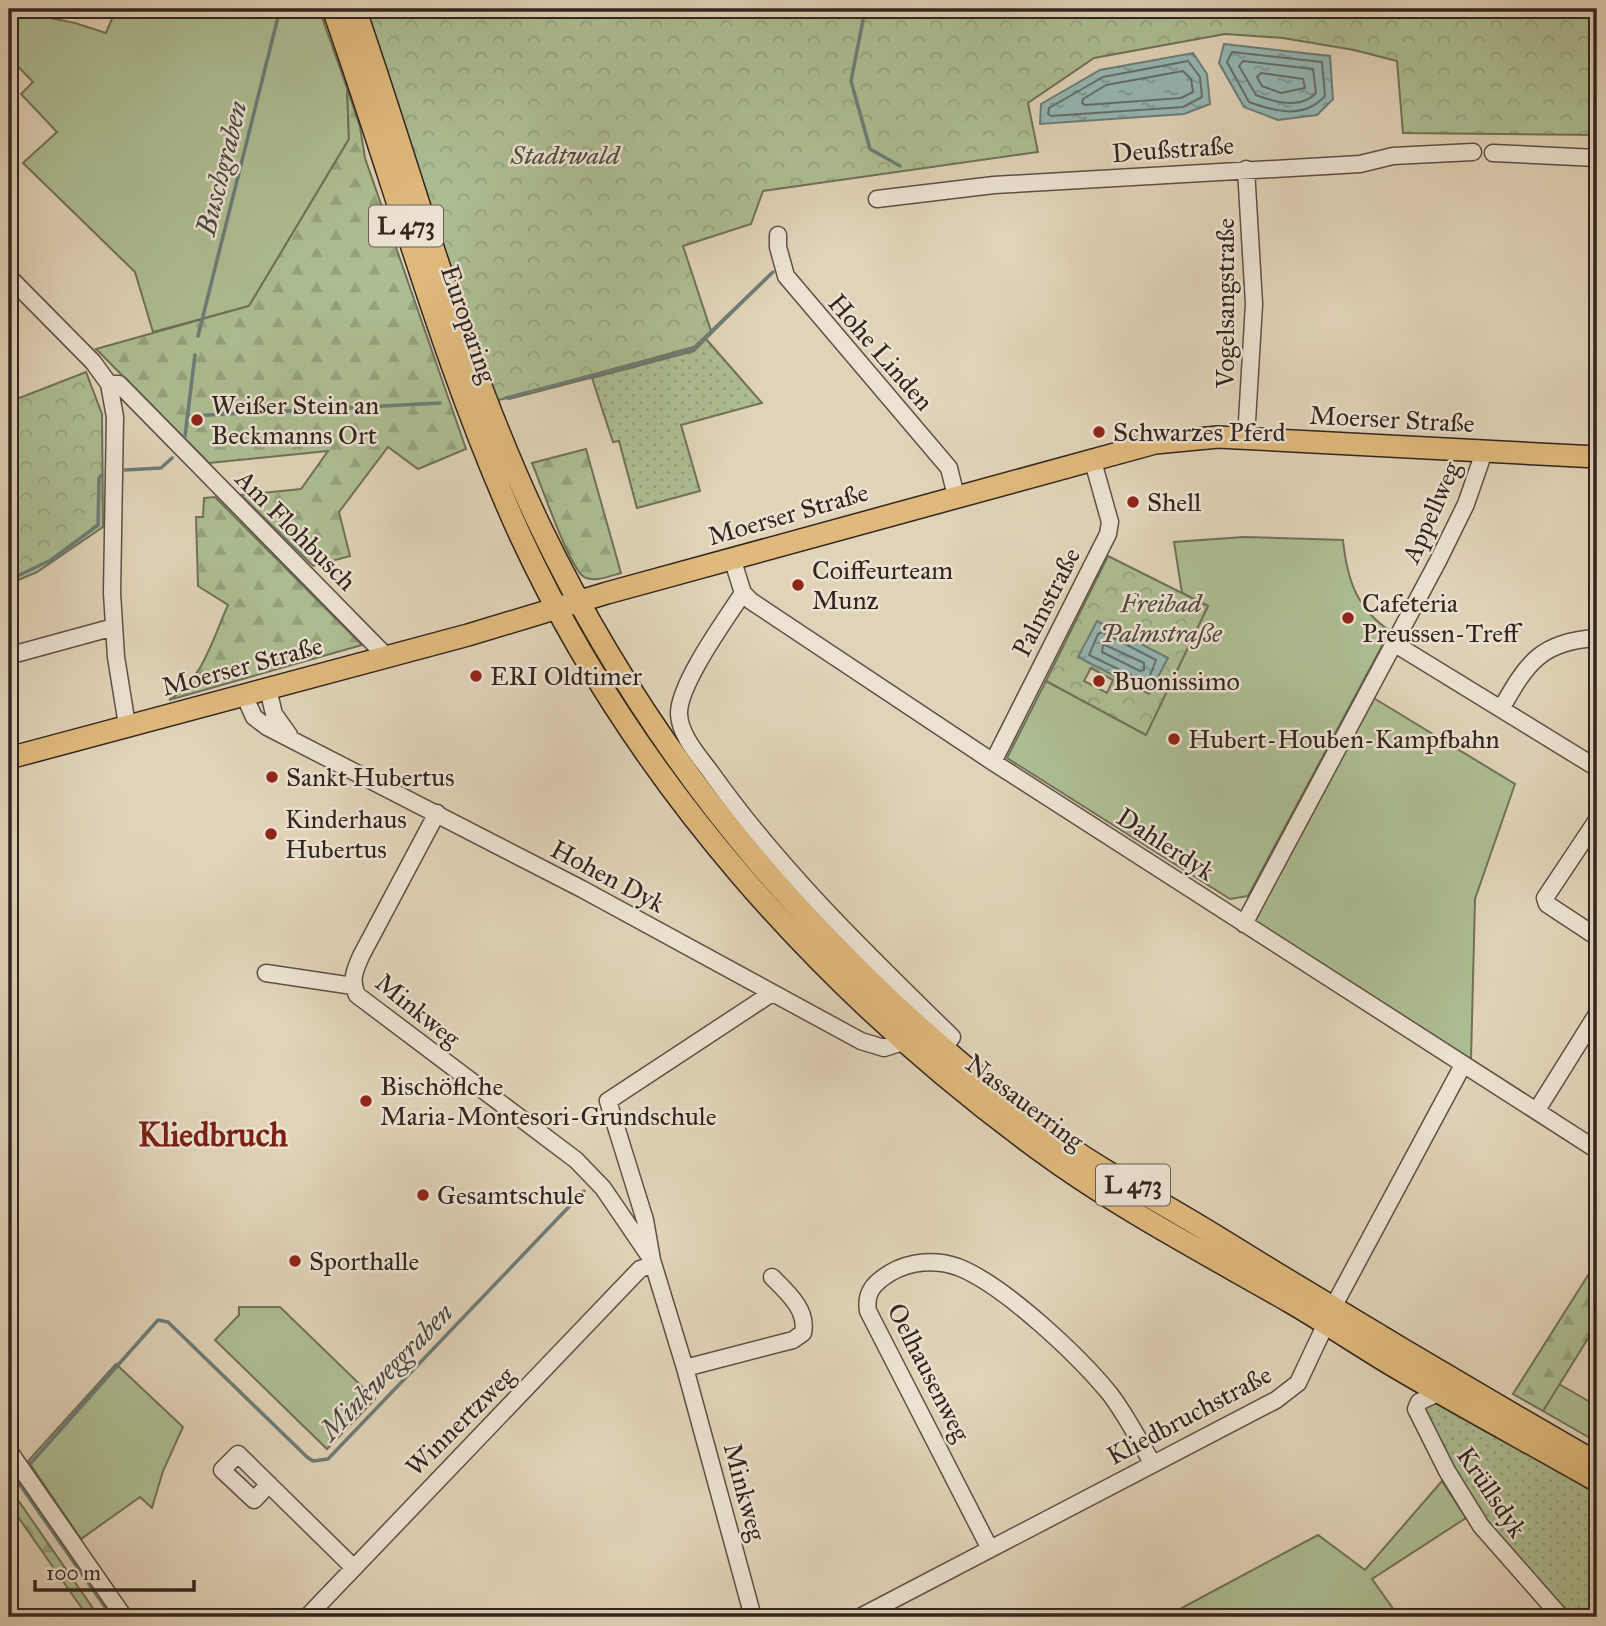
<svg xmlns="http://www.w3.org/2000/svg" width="1606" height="1626" viewBox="0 0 1606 1626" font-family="'IM FELL Great Primer',serif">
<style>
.grass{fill:#adbe93;stroke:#707259;stroke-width:2}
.forest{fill:url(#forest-firs);stroke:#707259;stroke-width:2}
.park{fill:url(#park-crowns);stroke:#707259;stroke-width:2;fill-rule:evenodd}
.garden{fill:url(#garden-dots);stroke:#707259;stroke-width:2}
.water{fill:url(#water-ripples);stroke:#6d7d78;stroke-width:2}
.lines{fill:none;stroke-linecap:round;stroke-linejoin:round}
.shore{stroke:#646e6a;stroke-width:2}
.stream{stroke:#6d7d78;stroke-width:3.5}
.minor-casing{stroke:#5e5045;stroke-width:19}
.major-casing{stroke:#32251f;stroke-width:24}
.minor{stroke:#ece2d1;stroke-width:16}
.major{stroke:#e0ba7c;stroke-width:21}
.poi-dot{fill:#8f2418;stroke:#ece2d1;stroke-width:2.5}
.labels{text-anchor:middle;stroke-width:5;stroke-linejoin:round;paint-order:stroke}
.shield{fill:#ece2d1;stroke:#6a5e54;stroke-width:2}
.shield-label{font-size:24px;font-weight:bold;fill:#32251f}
.street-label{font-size:26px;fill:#32251f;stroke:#ece2d1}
.park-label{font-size:26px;font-style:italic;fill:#514b3c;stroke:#ece2d1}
.poi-label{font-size:26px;fill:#32251f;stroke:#ece2d1;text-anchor:start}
.water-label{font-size:28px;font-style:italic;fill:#4b4a44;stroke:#ece2d1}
.district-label{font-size:33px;font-weight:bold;fill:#7a1f14;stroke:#ece2d1}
</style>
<defs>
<pattern id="forest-firs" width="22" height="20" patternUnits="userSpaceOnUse" patternTransform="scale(1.75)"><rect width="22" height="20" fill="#adbe93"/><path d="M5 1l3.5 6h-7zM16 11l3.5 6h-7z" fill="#95a37e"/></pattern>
<pattern id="park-crowns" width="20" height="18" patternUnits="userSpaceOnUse" patternTransform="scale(1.75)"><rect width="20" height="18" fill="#adbe93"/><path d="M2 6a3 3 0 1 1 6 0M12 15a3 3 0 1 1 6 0" fill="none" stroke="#95a37e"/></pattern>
<pattern id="garden-dots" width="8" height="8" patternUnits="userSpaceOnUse" patternTransform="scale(1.75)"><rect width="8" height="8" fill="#adbe93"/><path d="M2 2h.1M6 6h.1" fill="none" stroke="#95a37e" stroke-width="1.8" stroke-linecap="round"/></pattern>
<pattern id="water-ripples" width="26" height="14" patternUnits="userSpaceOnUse" patternTransform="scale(1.75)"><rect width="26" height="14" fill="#95b7b4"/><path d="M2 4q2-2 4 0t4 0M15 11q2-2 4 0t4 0" fill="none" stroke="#7a9592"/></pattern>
</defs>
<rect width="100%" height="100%" fill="#e1d3b8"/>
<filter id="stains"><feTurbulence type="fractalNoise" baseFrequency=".00286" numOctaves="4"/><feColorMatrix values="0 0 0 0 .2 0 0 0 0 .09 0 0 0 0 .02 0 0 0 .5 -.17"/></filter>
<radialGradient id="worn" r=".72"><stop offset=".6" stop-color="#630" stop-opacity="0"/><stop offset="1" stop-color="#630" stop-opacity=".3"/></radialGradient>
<path class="grass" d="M116 9H319L347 88 349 139 249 306 153 332 135 272 23 163 57 132 21 94 33 82 9 57V43L19 12 75 23 106 33Z
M770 274 694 351 509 399 508 395 694 347Z
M1244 537 1343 540C1347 579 1356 608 1390 631L1248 896 1230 899 1007 758 1046 681 1146 734 1208 606 1182 593 1174 542Z
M1372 697 1515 784 1475 899 1471 1060 1252 921Z
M239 1307H280L375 1399 327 1449 215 1340 239 1315Z
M116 1364 183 1427 163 1471 152 1508 140 1497 81 1539 28 1461Z
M1559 1384 1597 1406V1442L1543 1411Z
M1442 1481 1466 1518 1372 1579 1399 1617H1165L1318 1535 1365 1570Z"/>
<path class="forest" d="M347 88 360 127 365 158 466 449 418 469 388 447 339 512 350 556 313 566 241 495 301 489 328 451 209 463 96 349 249 306 349 139Z
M586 449 621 573C609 576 595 583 584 577 569 567 541 484 532 463Z
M215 497 362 645 169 700C202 682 213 638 228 605L198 586 196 517H203L204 498Z
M1597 1261V1324L1543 1411 1513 1394Z
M9 1487 99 1617H88L9 1504Z"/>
<path class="park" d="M361 9H862L863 17 869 9H1597V135L1403 133 1397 61 1354 50 1283 38 1225 34 1094 58 1028 103 1038 152 763 191 751 224 683 246 711 331 694 347 495 401Z
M86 372 102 414 103 527 37 572 9 584V402Z
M1108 556 1208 606 1146 735 1046 681ZM1091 668 1113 680 1107 693 1084 681Z"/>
<path class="garden" d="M706 339 762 403 681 425 700 491 637 508 619 441 613 442 592 378 694 351Z
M1438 1399 1597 1494V1617H1566C1526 1572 1428 1463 1423 1404Z"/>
<path class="water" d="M1224 44 1330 56 1333 99 1317 115 1278 120 1244 107 1219 63Z
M1193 53 1207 74 1210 104 1184 114 1040 124 1041 104 1100 70Z
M1097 621 1168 658 1149 694 1078 657Z"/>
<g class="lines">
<path class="shore" d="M1232 52 1322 62 1325 96C1304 119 1276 112 1249 102L1227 62Z
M1188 61 1200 77 1202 97 1183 107 1051 116 1048 114 1049 108 1103 77Z
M1243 61 1313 69 1316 93C1301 110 1274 102 1256 95L1239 66Z
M1183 71 1191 79 1193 92 1181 98 1085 105 1082 103 1083 99 1106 85Z
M1261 73 1303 79 1305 88 1281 93 1262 86 1257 77Z
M1102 632 1156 660 1147 683 1089 655 1098 634Z
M1103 644 1144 663V670L1140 671 1102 652Z"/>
<path class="stream" d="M864 15 851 81 870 149 900 166
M198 336 280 9
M506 398 694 349 773 272
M189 416 440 403
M185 436 195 355
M125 470 161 468 172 458
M9 580 51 560 98 525 99 478 102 475
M31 1463 158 1320 168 1322 307 1457 313 1461 328 1459 584 1191
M9 1469 112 1617"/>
<g class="minor-casing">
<path id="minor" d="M1493 153 1597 158
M1246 169 1254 304 1246 438
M877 199 994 185 1360 164 1393 156 1473 152
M778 235V247L786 276 949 468 956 496
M9 277 93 362 109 384 115 417 112 593 116 657 127 725
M109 384H119L387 657
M732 558 743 593 751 601 993 762 1597 1150
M743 593C726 619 678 685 679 714 680 736 699 756 712 774 781 871 867 954 952 1037L943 1049
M1395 644 1597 768
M19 653 114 627
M268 689 274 714 289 735
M244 695 254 717 267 727 582 889 861 1041 884 1048 903 1042
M1501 709C1527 663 1541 641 1597 638
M993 762 1108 534 1110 522 1092 458
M437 813 361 956C355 970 350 980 357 995L576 1160 603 1188 652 1260 645 1220 608 1101 772 993
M1597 820 1545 898 1547 904 1597 937
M1244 924 1438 561 1466 504 1484 452
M266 973 353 986
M1537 1110 1597 1014
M652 1260 685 1368 753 1617
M685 1368 793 1340 803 1333C808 1310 787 1292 772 1277
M1440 1392 1419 1402 1416 1409 1447 1471 1481 1526 1561 1617
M9 1451 124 1617
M269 1484 254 1500 222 1470 238 1454 353 1567
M990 1549 868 1311C865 1292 874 1283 890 1273 910 1261 936 1259 958 1267 1004 1285 1078 1355 1110 1394 1126 1415 1139 1440 1152 1463
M307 1617 640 1269 652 1265
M860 1617 1276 1400 1298 1383 1338 1298 1463 1065"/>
</g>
<g class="major-casing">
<path id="major" d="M333 9C395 184 443 366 520 535 634 781 821 990 1038 1149 1118 1208 1205 1253 1290 1302 1328 1324 1364 1349 1402 1371 1467 1409 1532 1444 1597 1481
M355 9C415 181 461 361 540 526 659 773 829 969 1049 1133 1102 1172 1163 1203 1219 1238 1344 1315 1470 1390 1597 1463
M9 758 468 635 607 593 1155 443 1218 437 1597 457"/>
</g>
<use href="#minor" class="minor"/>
<use href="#major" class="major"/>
</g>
<g class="poi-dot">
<circle cx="197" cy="420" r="7"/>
<circle cx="1099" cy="432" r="7"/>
<circle cx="1133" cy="502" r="7"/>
<circle cx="798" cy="585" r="7"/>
<circle cx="1348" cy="618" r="7"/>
<circle cx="476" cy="676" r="7"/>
<circle cx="1099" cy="681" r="7"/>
<circle cx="1174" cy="739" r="7"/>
<circle cx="272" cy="777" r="7"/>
<circle cx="271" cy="834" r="7"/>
<circle cx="366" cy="1101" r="7"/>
<circle cx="423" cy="1195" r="7"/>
<circle cx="295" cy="1261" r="7"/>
</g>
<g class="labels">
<g class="shield">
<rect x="369" y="205.5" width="74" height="41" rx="5"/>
<rect x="1096" y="1164.5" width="74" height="41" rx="5"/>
</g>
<g class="shield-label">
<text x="406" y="234">L 473</text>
<text x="1133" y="1193">L 473</text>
</g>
<g class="street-label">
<text transform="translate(1173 149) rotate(-4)" y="9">Deußstraße</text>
<text transform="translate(1225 303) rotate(-90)" y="9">Vogelsangstraße</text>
<text transform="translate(469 324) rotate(71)" y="9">Europaring</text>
<text transform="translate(881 352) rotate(49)" y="9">Hohe Linden</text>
<text transform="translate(1392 419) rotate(3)" y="9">Moerser Straße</text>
<text transform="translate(1431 512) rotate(-66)" y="9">Appellweg</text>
<text transform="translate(788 514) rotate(-16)" y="9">Moerser Straße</text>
<text transform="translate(296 530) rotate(45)" y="9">Am Flohbusch</text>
<text transform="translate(1046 602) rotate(-63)" y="9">Palmstraße</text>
<text transform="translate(242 666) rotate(-15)" y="9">Moerser Straße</text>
<text transform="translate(1166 844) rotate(33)" y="9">Dahlerdyk</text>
<text transform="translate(608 876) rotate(28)" y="9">Hohen Dyk</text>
<text transform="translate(418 1010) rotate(39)" y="9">Minkweg</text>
<text transform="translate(1025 1102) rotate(37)" y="9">Nassauerring</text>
<text transform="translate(929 1372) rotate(63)" y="9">Oelhausenweg</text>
<text transform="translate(1189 1415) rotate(-28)" y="9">Kliedbruchstraße</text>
<text transform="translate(460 1421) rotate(-45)" y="9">Winnertzweg</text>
<text transform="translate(745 1492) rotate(75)" y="9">Minkweg</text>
<text transform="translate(1492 1492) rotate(56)" y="9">Krüllsdyk</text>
</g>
<g class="park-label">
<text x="565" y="164">Stadtwald</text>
<text x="1161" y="612">Freibad<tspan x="1161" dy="30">Palmstraße</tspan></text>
</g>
<g class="poi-label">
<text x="211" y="414">Weißer Stein an<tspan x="211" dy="30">Beckmanns Ort</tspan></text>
<text x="1113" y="441">Schwarzes Pferd</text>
<text x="1147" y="511">Shell</text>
<text x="812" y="579">Coiffeurteam<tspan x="812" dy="30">Munz</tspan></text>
<text x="1362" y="612">Cafeteria<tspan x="1362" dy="30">Preussen-Treff</tspan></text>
<text x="490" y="685">ERI Oldtimer</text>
<text x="1113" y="690">Buonissimo</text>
<text x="1188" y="748">Hubert-Houben-Kampfbahn</text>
<text x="286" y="786">Sankt Hubertus</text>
<text x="285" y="828">Kinderhaus<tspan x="285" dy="30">Hubertus</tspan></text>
<text x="380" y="1095">Bischöflche<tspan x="380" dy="30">Maria-Montesori-Grundschule</tspan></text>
<text x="437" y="1204">Gesamtschule</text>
<text x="309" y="1270">Sporthalle</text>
</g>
<g class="water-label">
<text transform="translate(221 168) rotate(-76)" y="10">Buschgraben</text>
<text transform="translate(386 1371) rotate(-46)" y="10">Minkweggraben</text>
</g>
<g class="district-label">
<text x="213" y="1146">Kliedbruch</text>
</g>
</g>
<rect width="1606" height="1626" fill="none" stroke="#e1d3b8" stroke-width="35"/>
<rect x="10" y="10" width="1585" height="1605" fill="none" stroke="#32251f" stroke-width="3.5"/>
<rect x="18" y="18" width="1571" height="1591" fill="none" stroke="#32251f" stroke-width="2"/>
<path d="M35 1580v10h159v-10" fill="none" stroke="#32251f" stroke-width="3.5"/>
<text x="46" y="1580" font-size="21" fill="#32251f" stroke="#ece2d1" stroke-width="5" paint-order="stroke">100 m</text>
<rect width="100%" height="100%" filter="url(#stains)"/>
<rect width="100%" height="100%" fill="url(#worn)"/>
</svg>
